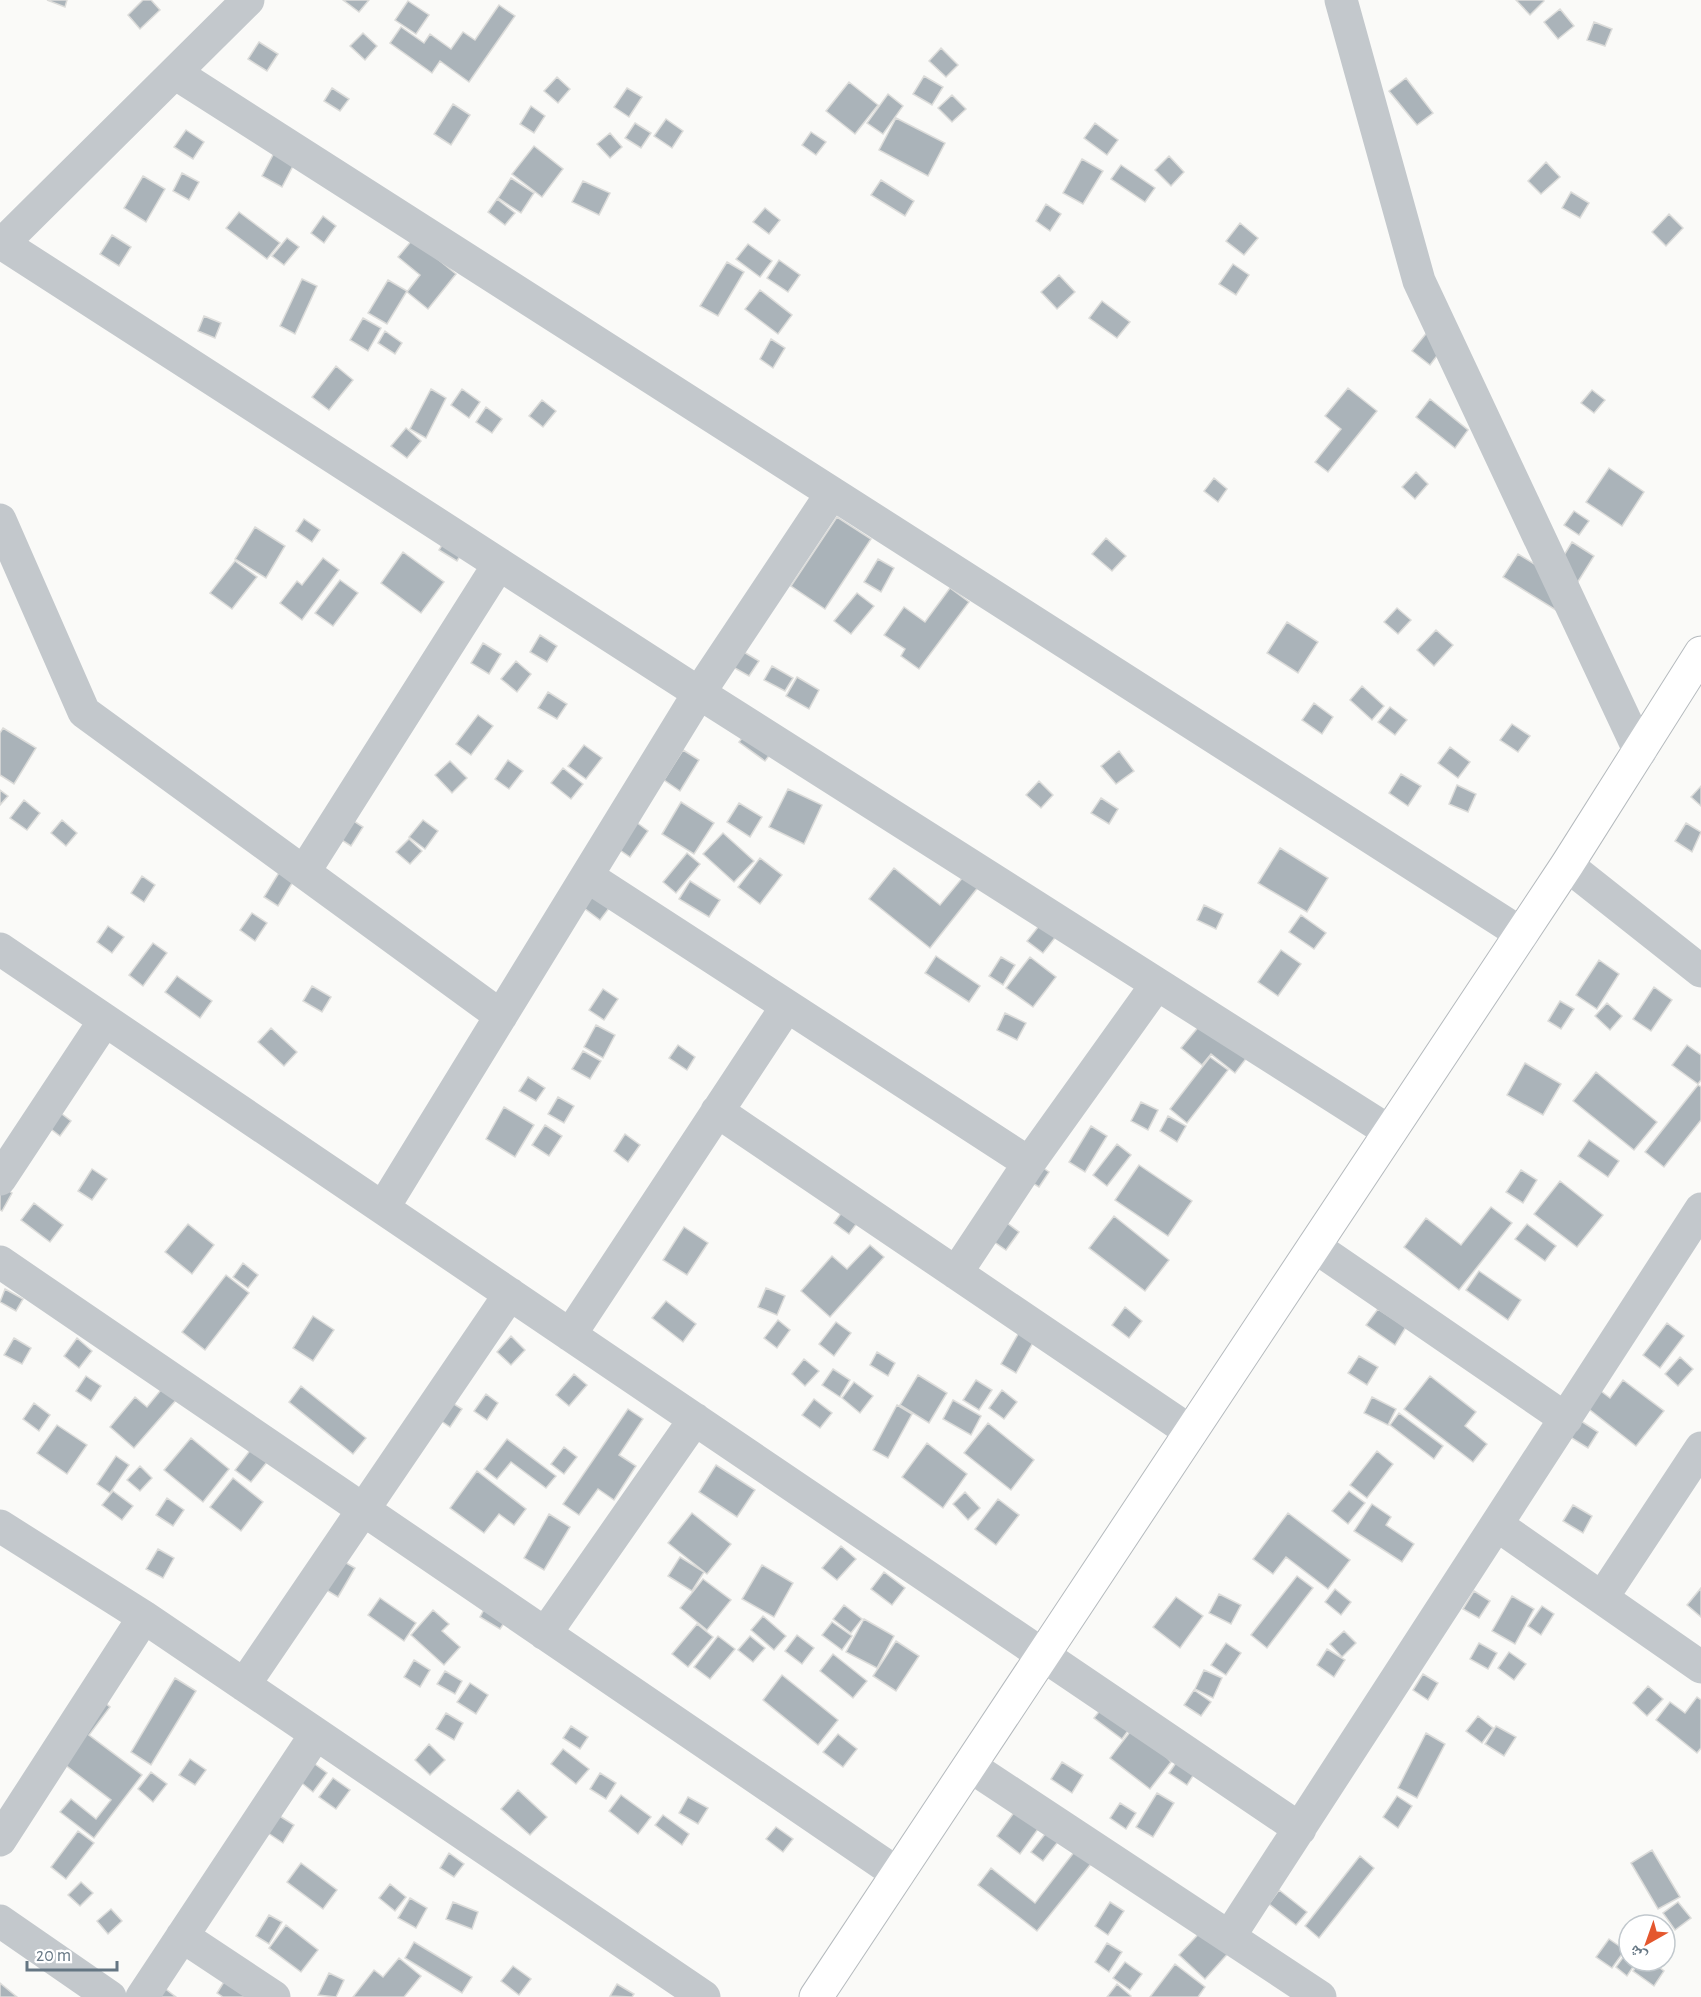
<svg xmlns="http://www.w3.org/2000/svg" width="1701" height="1997" viewBox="0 0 1701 1997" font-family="'Alegreya Sans','Noto Naskh Arabic',sans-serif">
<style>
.building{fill:#aab3b9;stroke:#dcdcda;stroke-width:1.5}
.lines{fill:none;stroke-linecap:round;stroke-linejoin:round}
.major-casing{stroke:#b5babe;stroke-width:35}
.minor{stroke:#c3c8cc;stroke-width:33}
.major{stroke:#fff;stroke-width:33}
</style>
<rect width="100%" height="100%" fill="#fafaf8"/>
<path class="building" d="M47 0H67L65 7Z
M143 0H151L160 10 140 29 128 15Z
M343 0H369L359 12Z
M1516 0H1543L1544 1 1530 15Z
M408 1 429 15 416 34 395 20Z
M499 5 515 16 469 82 440 61 432 73 390 43 401 27 424 43 430 34 451 49 463 32 475 40Z
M1560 9 1574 26 1558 39 1544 22Z
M1594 22 1612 29 1605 46 1587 40Z
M363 33 377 46 365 60 350 46Z
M259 42 278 54 267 71 248 59Z
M941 48 958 65 946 77 929 61Z
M924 76 943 87 932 105 913 94Z
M557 77 570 89 558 103 544 91Z
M1406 78 1433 113 1417 125 1389 91Z
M849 82 878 105 855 134 826 111Z
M332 88 349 99 340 111 324 101Z
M627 88 642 97 629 117 614 107Z
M888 94 903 106 883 134 867 123Z
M952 95 966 109 952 122 938 108Z
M453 104 470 115 451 145 434 134Z
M531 106 545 116 534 133 520 124Z
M896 118 945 143 928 176 879 150Z
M666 119 683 131 672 148 654 136Z
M635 123 651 133 641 148 625 138Z
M1095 123 1118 140 1107 155 1084 138Z
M186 130 204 142 193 159 174 147Z
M811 132 826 142 816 155 802 145Z
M610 133 622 147 610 158 597 144Z
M534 146 563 169 542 197 512 174Z
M274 153 294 164 282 187 262 176Z
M1169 156 1184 172 1171 186 1155 170Z
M1082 159 1103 171 1083 204 1063 193Z
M1546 162 1560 177 1541 194 1528 181Z
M1121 165 1155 188 1145 202 1111 179Z
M182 173 199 182 189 200 173 191Z
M143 176 165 189 146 222 124 208Z
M511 178 534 193 521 213 498 198Z
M881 180 914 201 905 216 871 195Z
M583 181 610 193 599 215 572 202Z
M1571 192 1589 203 1580 218 1562 208Z
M497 199 515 213 505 225 488 212Z
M1046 204 1061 214 1050 231 1036 221Z
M765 208 780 220 769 234 753 222Z
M239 212 280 243 267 259 226 228Z
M1669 214 1683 228 1666 246 1652 232Z
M323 216 336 226 324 243 311 233Z
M1240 223 1258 238 1244 255 1226 241Z
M112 235 131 247 119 266 100 254Z
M287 238 299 247 284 265 272 256Z
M413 239 456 274 428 309 407 292 420 275 398 257Z
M748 244 772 261 760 277 736 259Z
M779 260 800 275 788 292 767 278Z
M727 262 744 272 718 316 700 306Z
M1233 264 1249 275 1236 295 1219 284Z
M1059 275 1075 292 1057 309 1041 292Z
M302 279 317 286 295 334 280 326Z
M388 280 407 291 387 324 368 313Z
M760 290 792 315 778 334 745 309Z
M1102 301 1130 322 1117 338 1089 318Z
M204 316 221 323 215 338 198 331Z
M363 318 381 328 368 351 350 340Z
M1429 330 1446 344 1430 365 1412 351Z
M385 331 402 343 395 354 378 343Z
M771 339 785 348 773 368 760 359Z
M336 366 353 380 329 410 312 397Z
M1348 388 1377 411 1328 472 1315 462 1341 429 1325 416Z
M431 389 446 398 426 438 410 429Z
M462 389 480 402 469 418 451 405Z
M1592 390 1605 400 1594 413 1581 403Z
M1430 399 1468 430 1455 448 1416 417Z
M542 400 556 411 543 427 529 416Z
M486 407 502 419 492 433 476 422Z
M406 428 421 441 407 458 391 446Z
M1609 468 1644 492 1622 526 1586 502Z
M1416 472 1428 484 1415 499 1402 487Z
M1214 478 1227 489 1218 502 1204 491Z
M1574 511 1589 521 1579 535 1564 525Z
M837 517 871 539 825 609 791 586Z
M304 519 320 530 312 542 296 531Z
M255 527 285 546 266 578 235 559Z
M448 535 466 546 457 561 439 550Z
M1106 538 1126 556 1112 571 1092 554Z
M1572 542 1594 556 1559 612 1503 577 1518 554 1552 575Z
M403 552 444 582 421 613 381 583Z
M323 558 339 570 302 620 280 603 297 581 302 585Z
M878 559 894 568 881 592 864 582Z
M235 561 257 577 232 609 210 593Z
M340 580 358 593 333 626 315 613Z
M950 588 969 602 919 669 901 656 905 649 884 635 904 607 925 622Z
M857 593 874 606 851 634 834 621Z
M1397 608 1411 620 1398 634 1384 622Z
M1287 622 1318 642 1298 673 1267 653Z
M1436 630 1453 645 1434 666 1417 650Z
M540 635 557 646 547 662 530 652Z
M483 643 501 654 489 674 471 663Z
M742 651 759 661 749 676 733 667Z
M516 661 531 674 517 692 501 679Z
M772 666 793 678 785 691 764 680Z
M797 677 819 690 809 709 786 696Z
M1362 686 1384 706 1372 720 1350 700Z
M548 692 567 704 557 719 538 708Z
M1314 703 1333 717 1322 734 1302 720Z
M1390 707 1407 720 1395 735 1378 722Z
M478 715 493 726 471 755 456 744Z
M1512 724 1530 736 1518 752 1500 740Z
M752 725 778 744 765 761 739 742Z
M3 728 36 748 14 784 0 775V733Z
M584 745 602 758 586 779 568 766Z
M1450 747 1470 762 1458 778 1438 763Z
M683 750 699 760 680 791 664 780Z
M1119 751 1134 771 1116 784 1101 766Z
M508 760 523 771 509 789 495 779Z
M450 761 467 778 452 793 435 775Z
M563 768 583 784 571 799 551 783Z
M1401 774 1421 786 1408 806 1389 793Z
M1039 781 1053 795 1041 808 1026 795Z
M1457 785 1476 794 1468 812 1449 804Z
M1701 786V806L1691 797Z
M788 789 822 805 804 844 769 827Z
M0 790 8 796 0 805Z
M1101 798 1118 809 1109 824 1091 813Z
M24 800 40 813 27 830 10 818Z
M681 802 714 823 694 854 662 834Z
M739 803 762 817 750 837 727 822Z
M343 814 363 827 351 846 331 833Z
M62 820 77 833 66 846 51 833Z
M423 820 438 831 425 849 409 837Z
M636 822 648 831 630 857 617 848Z
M1686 823 1701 832 1692 852 1675 841Z
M723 833 754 861 734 882 703 854Z
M409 839 422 851 410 864 396 852Z
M1280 848 1328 878 1307 912 1258 883Z
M687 853 700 864 676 893 663 882Z
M288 858 302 867 278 906 264 897Z
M760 858 782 875 760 904 738 887Z
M973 865 987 876 930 948 869 899 894 868 940 905Z
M142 876 155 885 144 902 131 893Z
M690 881 720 900 709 917 679 899Z
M593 887 613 903 600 920 580 905Z
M1204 905 1223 914 1216 929 1197 920Z
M1050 912 1065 925 1043 953 1027 941Z
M252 913 267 923 255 941 240 930Z
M1301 915 1326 933 1314 949 1289 932Z
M108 926 124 937 112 953 97 942Z
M153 943 167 953 143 986 129 975Z
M1281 950 1301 964 1278 996 1258 982Z
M936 956 980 986 969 1002 925 973Z
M1001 957 1015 965 1003 985 989 976Z
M1030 957 1056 977 1033 1007 1006 988Z
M1599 960 1619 974 1597 1009 1576 995Z
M177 976 212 1001 200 1018 165 992Z
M312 986 331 997 322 1012 303 1001Z
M1654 987 1672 1000 1651 1031 1633 1019Z
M603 989 618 999 604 1020 589 1010Z
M1560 1001 1574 1009 1561 1029 1548 1021Z
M1607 1003 1622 1016 1610 1030 1595 1016Z
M1005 1013 1026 1023 1017 1040 997 1030Z
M1210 1013 1255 1047 1235 1073 1211 1054 1202 1065 1181 1048Z
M596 1025 615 1035 603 1058 584 1047Z
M271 1028 297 1052 284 1066 258 1042Z
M678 1045 695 1057 687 1070 669 1058Z
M1687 1045 1701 1055V1080L1698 1084 1672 1065Z
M583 1051 601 1061 590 1079 572 1069Z
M1210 1057 1228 1070 1187 1123 1170 1109Z
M1525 1063 1561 1084 1543 1115 1507 1095Z
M1596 1072 1657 1122 1634 1150 1573 1101Z
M528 1077 545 1088 536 1101 519 1091Z
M1698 1085 1701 1087V1120L1664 1167 1645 1152Z
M558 1097 574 1106 564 1123 548 1114Z
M1141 1102 1158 1110 1148 1130 1131 1121Z
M504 1107 534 1125 515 1157 486 1139Z
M54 1108 71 1121 60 1136 43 1123Z
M1168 1116 1186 1126 1177 1142 1160 1131Z
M545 1125 562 1136 549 1156 532 1145Z
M1091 1126 1107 1136 1085 1172 1069 1162Z
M625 1134 640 1145 628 1162 614 1151Z
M1589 1140 1619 1161 1608 1177 1578 1156Z
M1117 1144 1131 1155 1107 1186 1093 1175Z
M1034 1162 1049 1172 1039 1187 1024 1178Z
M1139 1165 1192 1201 1168 1236 1115 1200Z
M92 1169 107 1179 92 1200 78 1191Z
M1521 1170 1537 1180 1523 1203 1506 1192Z
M1560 1181 1603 1215 1577 1247 1534 1214Z
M0 1185 12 1193 2 1211 0 1210Z
M34 1203 63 1225 50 1242 21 1220Z
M1491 1207 1512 1223 1459 1290 1404 1247 1426 1218 1461 1245Z
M845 1208 860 1219 849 1234 834 1223Z
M1114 1216 1169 1260 1145 1291 1089 1248Z
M1003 1220 1019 1232 1006 1250 990 1239Z
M188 1224 214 1245 192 1274 165 1252Z
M1527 1224 1556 1246 1545 1261 1515 1239Z
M684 1227 708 1243 687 1275 663 1260Z
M870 1245 884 1257 830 1317 801 1291 832 1256 847 1269Z
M243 1263 258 1275 248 1288 233 1277Z
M1479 1271 1521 1300 1508 1320 1466 1290Z
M226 1275 249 1293 205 1350 182 1332Z
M766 1288 785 1296 777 1315 758 1307Z
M5 1289 23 1299 16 1311 0 1302Z
M666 1301 696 1324 683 1342 652 1318Z
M1125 1307 1142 1321 1129 1338 1112 1325Z
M1378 1309 1406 1327 1395 1345 1366 1325Z
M313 1316 334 1330 313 1361 293 1348Z
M778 1320 790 1330 777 1348 764 1338Z
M836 1322 851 1333 834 1356 819 1344Z
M1025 1322 1040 1330 1016 1373 1001 1364Z
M1667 1323 1684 1336 1660 1368 1643 1355Z
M511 1336 525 1350 511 1365 497 1352Z
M14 1338 31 1348 22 1364 4 1355Z
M77 1338 92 1351 79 1368 64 1356Z
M877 1352 895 1363 888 1376 870 1365Z
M1359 1356 1378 1367 1367 1385 1348 1373Z
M1680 1357 1693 1369 1678 1386 1665 1374Z
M804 1359 819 1371 805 1386 792 1374Z
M833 1369 850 1380 840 1397 822 1385Z
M574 1374 587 1385 569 1406 556 1395Z
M918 1375 947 1393 929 1423 900 1405Z
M86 1376 101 1386 91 1401 76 1391Z
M1430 1376 1476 1412 1465 1426 1487 1444 1473 1462 1404 1409Z
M170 1379 184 1391 134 1448 110 1427 135 1397 147 1407Z
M976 1380 992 1390 979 1410 963 1400Z
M1623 1380 1664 1411 1636 1446 1576 1399 1589 1382 1610 1398Z
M854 1382 873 1396 860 1413 842 1398Z
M301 1386 366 1438 353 1454 289 1402Z
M1002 1390 1017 1402 1004 1419 989 1408Z
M486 1394 498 1403 487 1420 474 1411Z
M1372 1397 1396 1409 1388 1425 1364 1413Z
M446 1399 462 1409 450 1427 434 1416Z
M814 1399 832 1413 820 1428 802 1415Z
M953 1400 981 1416 971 1435 943 1419Z
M34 1403 50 1415 39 1431 23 1419Z
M897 1405 912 1414 888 1458 873 1450Z
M628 1409 643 1419 619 1455 636 1466 614 1500 598 1489 579 1515 563 1504Z
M1567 1412 1598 1432 1588 1448 1557 1429Z
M1399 1413 1443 1446 1434 1459 1390 1425Z
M988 1423 1034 1460 1011 1490 964 1453Z
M57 1425 87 1445 67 1474 37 1453Z
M262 1435 267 1462 251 1482 235 1470Z
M191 1438 229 1469 203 1502 164 1470Z
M507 1439 556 1476 546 1488 511 1462 497 1479 484 1469Z
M927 1443 967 1474 943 1508 902 1477Z
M564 1447 577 1457 564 1474 551 1464Z
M1377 1451 1393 1464 1367 1498 1350 1485Z
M116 1456 129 1465 110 1493 97 1484Z
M716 1465 755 1490 737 1517 699 1492Z
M140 1466 152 1478 140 1491 127 1480Z
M477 1471 526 1509 514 1525 499 1514 484 1533 450 1508Z
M233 1478 263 1502 241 1531 210 1507Z
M113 1491 133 1506 122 1520 102 1505Z
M1349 1491 1365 1503 1348 1524 1332 1511Z
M965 1492 980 1508 968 1520 953 1504Z
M167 1498 184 1510 173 1526 156 1515Z
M998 1499 1019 1515 996 1545 975 1529Z
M1372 1504 1391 1517 1386 1525 1414 1544 1402 1562 1354 1531Z
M1573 1505 1592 1516 1583 1533 1563 1521Z
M692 1513 731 1544 707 1574 668 1543Z
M1288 1513 1350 1560 1328 1589 1286 1557 1273 1574 1253 1559Z
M549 1514 570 1527 544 1570 524 1558Z
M841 1546 856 1559 837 1580 822 1568Z
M158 1549 174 1558 163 1578 146 1569Z
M334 1556 355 1568 338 1597 318 1585Z
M680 1557 704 1572 692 1591 668 1576Z
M762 1565 793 1583 774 1617 742 1599Z
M884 1572 905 1588 892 1605 871 1589Z
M1297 1576 1313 1588 1267 1648 1251 1635Z
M703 1579 731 1600 707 1630 680 1608Z
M1701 1588V1617L1687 1605Z
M1335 1589 1351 1602 1341 1615 1325 1602Z
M1474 1591 1490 1601 1479 1618 1463 1609Z
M1219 1594 1241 1605 1231 1624 1209 1613Z
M1512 1596 1534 1609 1515 1644 1492 1631Z
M1176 1597 1203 1616 1180 1648 1153 1627Z
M380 1598 416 1623 404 1641 368 1615Z
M487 1604 508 1617 500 1629 480 1617Z
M844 1605 862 1619 851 1633 833 1619Z
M1542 1606 1554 1614 1541 1635 1528 1626Z
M433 1610 449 1624 442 1631 460 1647 444 1665 411 1635Z
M763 1616 786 1636 774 1650 751 1630Z
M864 1619 894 1636 877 1668 846 1652Z
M832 1622 852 1636 842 1650 822 1635Z
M697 1624 713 1637 688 1667 672 1654Z
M1344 1631 1356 1643 1342 1657 1330 1644Z
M797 1635 814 1648 802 1664 785 1651Z
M718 1636 735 1649 710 1679 694 1667Z
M750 1636 765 1648 753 1662 738 1650Z
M896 1641 919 1656 896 1691 873 1676Z
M1226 1643 1241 1653 1226 1675 1211 1665Z
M1479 1643 1497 1653 1488 1669 1470 1659Z
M1327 1649 1345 1660 1334 1677 1317 1665Z
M1509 1652 1526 1664 1514 1680 1498 1668Z
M833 1654 867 1681 853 1698 820 1671Z
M414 1660 430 1670 420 1687 404 1677Z
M1204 1670 1222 1678 1213 1698 1195 1689Z
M445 1671 462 1681 455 1694 437 1684Z
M1423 1674 1438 1683 1428 1700 1413 1690Z
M782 1675 838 1720 818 1745 763 1700Z
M175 1678 196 1691 151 1765 131 1752Z
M470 1683 488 1695 476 1714 457 1702Z
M1648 1686 1663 1699 1647 1716 1633 1703Z
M1194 1690 1211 1702 1201 1716 1184 1705Z
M90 1691 110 1707 89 1735 142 1775 94 1838 60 1812 71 1799 96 1819 111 1800 64 1764Z
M1697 1697 1701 1700V1748L1697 1753 1656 1720 1670 1702 1685 1713Z
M1106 1703 1133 1724 1122 1739 1094 1718Z
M446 1713 463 1723 454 1740 436 1729Z
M1478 1716 1493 1728 1482 1743 1466 1731Z
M1136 1724 1171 1762 1150 1789 1110 1758Z
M571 1726 588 1737 580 1749 563 1738Z
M1496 1726 1516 1737 1504 1756 1485 1744Z
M1426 1733 1445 1744 1417 1798 1398 1788Z
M838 1734 857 1749 843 1767 823 1752Z
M429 1744 445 1760 430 1775 415 1760Z
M563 1749 589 1769 576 1784 551 1764Z
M1180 1757 1198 1768 1187 1785 1169 1773Z
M190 1759 206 1770 195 1785 179 1775Z
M312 1762 327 1773 313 1792 298 1780Z
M1062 1762 1083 1775 1072 1793 1051 1779Z
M151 1772 167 1784 153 1802 138 1789Z
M600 1773 616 1783 606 1799 590 1789Z
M333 1778 350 1790 336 1809 319 1797Z
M518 1790 547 1817 530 1835 501 1809Z
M1157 1793 1174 1803 1153 1837 1136 1827Z
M621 1795 651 1817 638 1834 609 1811Z
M1397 1796 1412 1806 1398 1828 1383 1817Z
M688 1797 708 1808 698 1824 679 1813Z
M1120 1803 1136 1813 1126 1829 1110 1818Z
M1018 1807 1041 1825 1020 1854 997 1836Z
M278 1815 294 1825 283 1843 268 1833Z
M663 1815 689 1834 682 1845 655 1825Z
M776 1827 793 1839 783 1852 766 1839Z
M1049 1829 1061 1838 1043 1861 1031 1852Z
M78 1831 94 1843 66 1879 51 1867Z
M1078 1847 1094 1860 1037 1931 978 1885 991 1868 1035 1903Z
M1652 1850 1680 1897 1658 1909 1631 1863Z
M449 1853 464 1864 454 1877 440 1868Z
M1360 1856 1374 1868 1319 1938 1305 1926Z
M301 1863 337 1890 323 1909 287 1882Z
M81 1882 93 1893 80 1906 68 1895Z
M390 1884 406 1897 395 1911 379 1898Z
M1279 1890 1307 1912 1296 1925 1269 1904Z
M410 1898 427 1908 416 1928 398 1918Z
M453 1902 478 1912 472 1929 446 1919Z
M1110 1902 1124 1911 1108 1935 1095 1926Z
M1678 1902 1691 1918 1675 1930 1663 1913Z
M111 1909 122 1921 108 1934 97 1921Z
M269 1915 282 1922 269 1944 256 1936Z
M286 1925 318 1950 301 1972 269 1948Z
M1206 1926 1232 1949 1205 1979 1179 1955Z
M1609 1939 1625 1950 1612 1968 1596 1957Z
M414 1942 472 1977 462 1993 405 1958Z
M1107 1943 1122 1952 1109 1972 1095 1962Z
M1629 1949V1961H1637L1627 1976 1616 1967Z
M399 1958 421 1976 404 1997H353L374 1970 383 1977Z
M1640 1961H1651L1664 1971 1654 1986 1633 1971Z
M1125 1962 1142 1974 1130 1990 1113 1978Z
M1175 1964 1205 1987 1198 1997H1150Z
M513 1966 531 1979 519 1995 501 1981Z
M329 1973 344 1980 336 1997 318 1995Z
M227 1977 260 1997H223L217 1993Z
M0 1983 17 1997H0Z
M617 1984 634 1994 632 1997 610 1996Z
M1117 1984 1131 1996 1130 1997H1107Z
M163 1987 176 1997H156Z"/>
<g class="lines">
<g class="major-casing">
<path id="major" d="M816 1997 1567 865 1701 653"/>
</g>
<path class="minor" d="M1341 0 1419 281 1640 752
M175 73 1522 934
M0 242 699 693 1390 1132
M3 243 248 0
M0 520 84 712 501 1016
M1567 865 1701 971
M304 872 499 564
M587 876 1029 1163
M0 949 1300 1829
M717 1111 1191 1432
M0 1179 105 1020
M383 1208 699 693 832 493
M1314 1246 1566 1419
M0 1262 898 1874
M956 1273 1029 1163 1157 984
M570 1335 787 1006
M1497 1525 1701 1667
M0 1526 144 1617 704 1997
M1602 1598 1701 1448
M545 1634 695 1419
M244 1685 510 1294
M970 1766 1320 1997
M0 1840 144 1617
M0 1921 110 1997
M182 1936 274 1997
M1229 1937 1701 1209
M142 1997 316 1734"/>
<use href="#major" class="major"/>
</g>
<g transform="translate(1647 1943) rotate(220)"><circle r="28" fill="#ffffff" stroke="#c1c8cd" stroke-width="1.5"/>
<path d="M0-4.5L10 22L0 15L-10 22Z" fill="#e4572e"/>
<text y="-9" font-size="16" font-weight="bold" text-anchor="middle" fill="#657683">ش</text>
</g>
<path d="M27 1961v9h90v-9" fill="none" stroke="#657683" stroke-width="3"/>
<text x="36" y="1961" font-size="18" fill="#657683" stroke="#ffffff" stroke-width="4.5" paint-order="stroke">20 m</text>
</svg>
